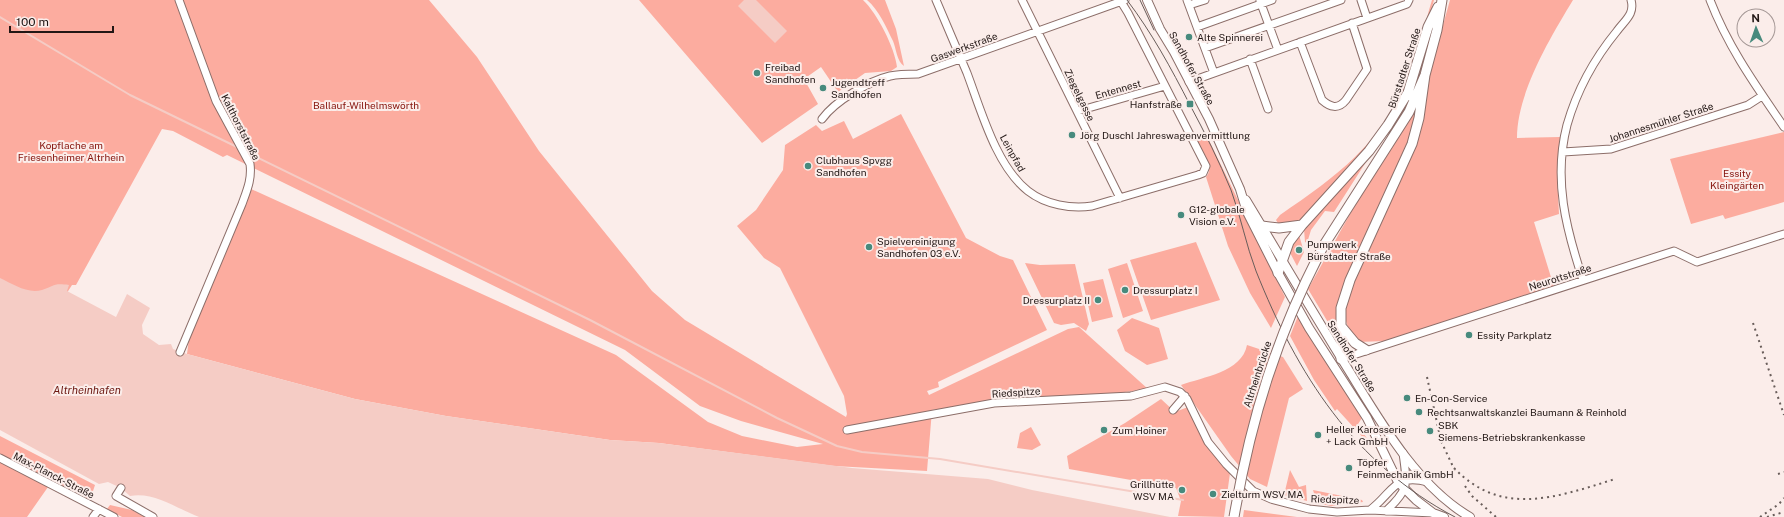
<svg xmlns="http://www.w3.org/2000/svg" width="1784" height="517" viewBox="0 0 1784 517" font-family="'Public Sans',sans-serif">
<style>
.green{fill:#fcac9f}
.water{fill:#f5ccc5}
.lines{fill:none;stroke-linecap:round;stroke-linejoin:round}
.stream{stroke:#f5ccc5;stroke-width:2}
.minor-casing{stroke:#8c6e69;stroke-width:9}
.tertiary-casing{stroke:#8c6e69;stroke-width:10}
.secondary-casing{stroke:#8c6e69;stroke-width:11}
.minor{stroke:#fff;stroke-width:7}
.tertiary{stroke:#fff;stroke-width:8}
.secondary{stroke:#fff;stroke-width:9}
.tram{stroke:#695d5a;stroke-width:1}
.rail{stroke:#695d5a;stroke-width:2;stroke-dasharray:2 4;stroke-linecap:butt}
.secondary-bridge-casing{stroke:#8c6e69;stroke-width:11;stroke-linecap:butt}
.secondary-bridge{stroke:#fff;stroke-width:9}
.poi-dot{fill:#478a7d;stroke:#fbedea;stroke-width:1.5}
.labels{text-anchor:middle;stroke-width:4;stroke-linejoin:round;paint-order:stroke}
.poi-label{font-size:10px;fill:#221715;stroke:#fbedea;text-anchor:start}
.street-label{font-size:10px;fill:#221715;stroke:#fbedea}
.park-label{font-size:10px;fill:#86140d;stroke:#fbedea}
.water-label{font-size:11px;font-style:italic;fill:#6c1811;stroke:#fbedea}
</style>
<rect width="100%" height="100%" fill="#fbedea"/>
<path class="green" d="M0 0H429L477 57 539 151 652 291 685 320 846 417 847 414 844 396 780 268 764 258 737 226 756 210 783 170 785 145 816 125 822 131 844 121 853 139 901 114 966 238 1000 256 1013 260 1047 330 938 382 939 387 927 391 929 395 1068 329 1079 327 1148 389 1102 395 993 401 932 410 927 471 834 466 659 443 610 440 446 416 355 399 187 354 190 331 251 189 616 355 708 422 742 436 797 447 823 444 741 421 700 406 625 350 227 155 223 157 173 131 162 129 76 285H72L63 299 32 293 0 281Z
M639 0H863C877 13 895 48 897 67L891 71 865 73 838 92 821 67 804 79 818 104 762 143Z
M867 0H885L896 29 904 66C897 62 896 48 893 41 886 27 879 10 867 0Z
M1432 0H1434L1418 59 1408 85 1377 137 1303 218 1296 223 1279 225 1276 220 1280 215C1338 175 1380 145 1408 79 1419 54 1424 26 1432 0Z
M1450 0H1573C1550 38 1517 93 1517 138L1560 137 1557 175 1559 214 1534 222 1554 287 1385 341 1358 342C1338 318 1345 308 1355 281L1417 142 1422 124 1431 68Z
M1419 97 1415 124 1406 150 1337 308 1335 334 1308 289 1354 207 1402 132Z
M1205 132 1285 297 1271 328 1250 293 1228 246 1206 177C1216 166 1200 148 1194 138Z
M1784 132V202L1725 219 1723 215 1691 224 1670 159Z
M1373 151 1334 212 1325 211 1311 230 1307 243 1305 242 1304 229Z
M1299 235 1304 252 1297 266 1288 249Z
M1196 242 1220 300 1151 320 1130 260Z
M1025 263 1040 265 1075 264 1089 324 1086 331 1074 323 1061 325 1054 323Z
M1127 263 1143 311 1123 318 1108 269Z
M1103 279 1113 317 1092 322 1083 283Z
M1298 316 1362 418 1358 424 1369 442 1366 441 1337 409 1335 411 1314 380 1290 336Z
M1132 318 1159 328 1168 359 1147 365 1125 351 1117 330Z
M1247 345 1283 357 1303 389 1289 398 1267 487 1250 479 1231 456 1181 385C1203 377 1242 372 1247 345Z
M1161 399 1175 412 1188 407 1230 473 1224 517 1178 516 1181 501 1176 488 1069 469 1067 456 1125 423Z
M1031 427 1041 445 1032 450 1017 448 1020 433Z
M0 436 95 485 90 500 56 482 48 487 27 517H0Z
M1290 470 1299 487 1306 485 1307 501 1284 495Z
M1313 490 1362 500 1363 502 1331 506 1317 503Z
M110 505 132 510 145 517H122L107 509Z
M1244 510 1297 517H1243Z"/>
<path class="water" d="M744 0H756L787 31 775 43 738 6Z
M0 278C13 284 27 294 42 290 55 286 52 283 69 285L67 291 116 317 127 294 150 308 142 325 143 334 159 345 171 344 173 349 187 354 355 399 446 416 610 440 659 443 852 468 988 479 1032 490 1170 517H199C178 509 153 491 130 496L121 488 108 482 99 484 0 430Z"/>
<g class="lines">
<path class="stream" d="M0 17 130 95 239 148
M246 152 590 320 777 418 837 446 862 452 940 459 1183 500"/>
<g class="minor-casing">
<path id="minor" d="M179 0 216 101 250 164C252 179 247 190 242 204L180 352
M936 0C946 24 957 49 967 73 981 110 996 166 1028 191 1046 205 1071 209 1092 206L1198 175 1203 173 1206 166 1128 13 1120 0
M1022 0 1120 198
M1187 0 1214 73
M1361 0 1367 18
M1710 0C1728 47 1756 86 1784 127
M1260 1 1278 50
M1189 5 1205 0
M1197 27 1272 0
M1300 42 1322 100C1330 107 1338 110 1346 100L1367 69 1352 23
M1205 48 1341 0
M1250 59 1268 109
M1189 82 1407 4 1409 0
M1078 111 1165 86
M822 119C835 101 869 81 890 76 899 74 909 74 918 74L1125 0
M1563 152 1611 149 1748 105 1762 96
M1583 280C1566 229 1553 179 1567 125 1577 90 1594 59 1617 31 1625 20 1635 14 1631 0
M1341 359 1674 251 1697 262 1784 234
M1173 410 1185 396
M847 430 994 403 1131 396 1165 387 1180 392 1187 399 1208 442 1226 464 1253 491 1271 499 1309 509 1337 512 1370 510 1433 513
M0 458 114 517
M121 488 116 496 153 517
M1370 510C1394 492 1393 473 1428 482
M1386 511C1410 489 1407 484 1403 453
M93 517 99 509"/>
</g>
<g class="tertiary-casing">
<path id="tertiary" d="M1147 0 1160 29 1174 52 1209 119 1240 189 1247 212 1278 273 1309 328 1367 418 1398 482 1416 500 1433 513 1444 517
M1246 200C1281 258 1315 316 1351 374 1381 423 1418 487 1470 517"/>
</g>
<g class="secondary-casing">
<path id="secondary" d="M1407 96 1428 27 1438 7
M1262 226 1279 228 1302 225
M1324 245 1409 112 1425 75 1437 30 1442 0
M1278 273 1289 242 1302 225 1369 151 1388 125 1409 91
M1340 325 1355 343 1366 350
M1341 359V308L1350 280 1412 144 1419 118 1425 75"/>
</g>
<use href="#minor" class="minor"/>
<use href="#tertiary" class="tertiary"/>
<use href="#secondary" class="secondary"/>
<path class="tram" d="M1127 0C1152 33 1171 68 1190 105 1205 133 1219 161 1231 190 1241 217 1246 245 1256 271 1297 374 1354 464 1455 517
M1140 0 1154 30"/>
<path class="rail" d="M1753 323 1784 415
M1427 377 1441 441 1456 473
M1454 468C1501 517 1555 498 1615 479
M1778 474 1784 472
M1465 486 1472 496 1496 517
M1760 517 1779 504 1784 498
M1767 517 1784 512"/>
<g class="secondary-bridge-casing">
<path id="secondary-bridge" d="M1234 517C1251 418 1277 334 1324 245"/>
</g>
<use href="#secondary-bridge" class="secondary-bridge"/>
</g>
<g class="poi-dot">
<circle cx="1189" cy="37" r="4"/>
<circle cx="757" cy="73" r="4"/>
<circle cx="823" cy="88" r="4"/>
<rect x="1186" y="100" width="8" height="8" rx="2"/>
<circle cx="1072" cy="135" r="4"/>
<circle cx="808" cy="166" r="4"/>
<circle cx="1181" cy="215" r="4"/>
<circle cx="869" cy="247" r="4"/>
<circle cx="1299" cy="250" r="4"/>
<circle cx="1125" cy="290" r="4"/>
<circle cx="1098" cy="300" r="4"/>
<circle cx="1469" cy="335" r="4"/>
<circle cx="1407" cy="398" r="4"/>
<circle cx="1419" cy="412" r="4"/>
<circle cx="1104" cy="430" r="4"/>
<circle cx="1430" cy="431" r="4"/>
<circle cx="1318" cy="435" r="4"/>
<circle cx="1349" cy="468" r="4"/>
<circle cx="1182" cy="490" r="4"/>
<circle cx="1213" cy="494" r="4"/>
</g>
<g class="labels">
<g class="poi-label">
<text x="1197" y="41">Alte Spinnerei</text>
<text x="765" y="71">Freibad<tspan x="765" dy="12">Sandhofen</tspan></text>
<text x="831" y="86">Jugendtreff<tspan x="831" dy="12">Sandhofen</tspan></text>
<text x="1182" y="108" text-anchor="end">Hanfstraße</text>
<text x="1080" y="139">Jörg Duschl Jahreswagenvermittlung</text>
<text x="816" y="164">Clubhaus Spvgg<tspan x="816" dy="12">Sandhofen</tspan></text>
<text x="1189" y="213">G12-globale<tspan x="1189" dy="12">Vision e.V.</tspan></text>
<text x="877" y="245">Spielvereinigung<tspan x="877" dy="12">Sandhofen 03 e.V.</tspan></text>
<text x="1307" y="248">Pumpwerk<tspan x="1307" dy="12">Bürstadter Straße</tspan></text>
<text x="1133" y="294">Dressurplatz I</text>
<text x="1090" y="304" text-anchor="end">Dressurplatz II</text>
<text x="1477" y="339">Essity Parkplatz</text>
<text x="1415" y="402">En-Con-Service</text>
<text x="1427" y="416">Rechtsanwaltskanzlei Baumann &amp; Reinhold</text>
<text x="1438" y="429">SBK<tspan x="1438" dy="12">Siemens-Betriebskrankenkasse</tspan></text>
<text x="1326" y="433">Heller Karosserie<tspan x="1326" dy="12">+ Lack GmbH</tspan></text>
<text x="1112" y="434">Zum Hoiner</text>
<text x="1357" y="466">Töpfer<tspan x="1357" dy="12">Feinmechanik GmbH</tspan></text>
<text x="1174" y="488" text-anchor="end">Grillhütte<tspan x="1174" dy="12">WSV MA</tspan></text>
<text x="1221" y="498">Zielturm WSV MA</text>
</g>
<g class="street-label">
<text transform="translate(964 47) rotate(-20)" y="4">Gaswerkstraße</text>
<text transform="translate(1192 68) rotate(61)" y="4">Sandhofer Straße</text>
<text transform="translate(1404 68) rotate(-72)" y="4">Bürstadter Straße</text>
<text transform="translate(1118 89) rotate(-16)" y="4">Entennest</text>
<text transform="translate(1080 95) rotate(64)" y="4">Ziegelgasse</text>
<text transform="translate(1661 122) rotate(-18)" y="4">Johannesmühler Straße</text>
<text transform="translate(241 127) rotate(63)" y="4">Kalthorststraße</text>
<text transform="translate(1013 153) rotate(61)" y="4">Leinpfad</text>
<text transform="translate(1560 277) rotate(-18)" y="4">Neurottstraße</text>
<text transform="translate(1352 356) rotate(58)" y="4">Sandhofer Straße</text>
<text transform="translate(1257 374) rotate(-72)" y="4">Altrheinbrücke</text>
<text transform="translate(1016 392) rotate(-4)" y="4">Riedspitze</text>
<text transform="translate(54 475) rotate(27)" y="4">Max-Planck-Straße</text>
<text transform="translate(1335 499) rotate(2)" y="4">Riedspitze</text>
</g>
<g class="park-label">
<text x="366" y="109">Ballauf-Wilhelmswörth</text>
<text x="71" y="149">Kopflache am<tspan x="71" dy="12">Friesenheimer Altrhein</tspan></text>
<text x="1737" y="177">Essity<tspan x="1737" dy="12">Kleingärten</tspan></text>
</g>
<g class="water-label">
<text x="87" y="394">Altrheinhafen</text>
</g>
</g>
<g transform="translate(1756 28) rotate(358)"><circle r="19" fill="#fbedea" stroke="#a49795"/>
<path d="M0-3L7 15L0 10L-7 15Z" fill="#478a7d"/>
<text y="-6" font-size="11" font-weight="bold" text-anchor="middle" fill="#221715">N</text>
</g>
<path d="M10 26v6h103v-6" fill="none" stroke="#221715" stroke-width="2"/>
<text x="16" y="26" font-size="12" fill="#221715" stroke="#fbedea" stroke-width="3" paint-order="stroke">100 m</text>
</svg>
